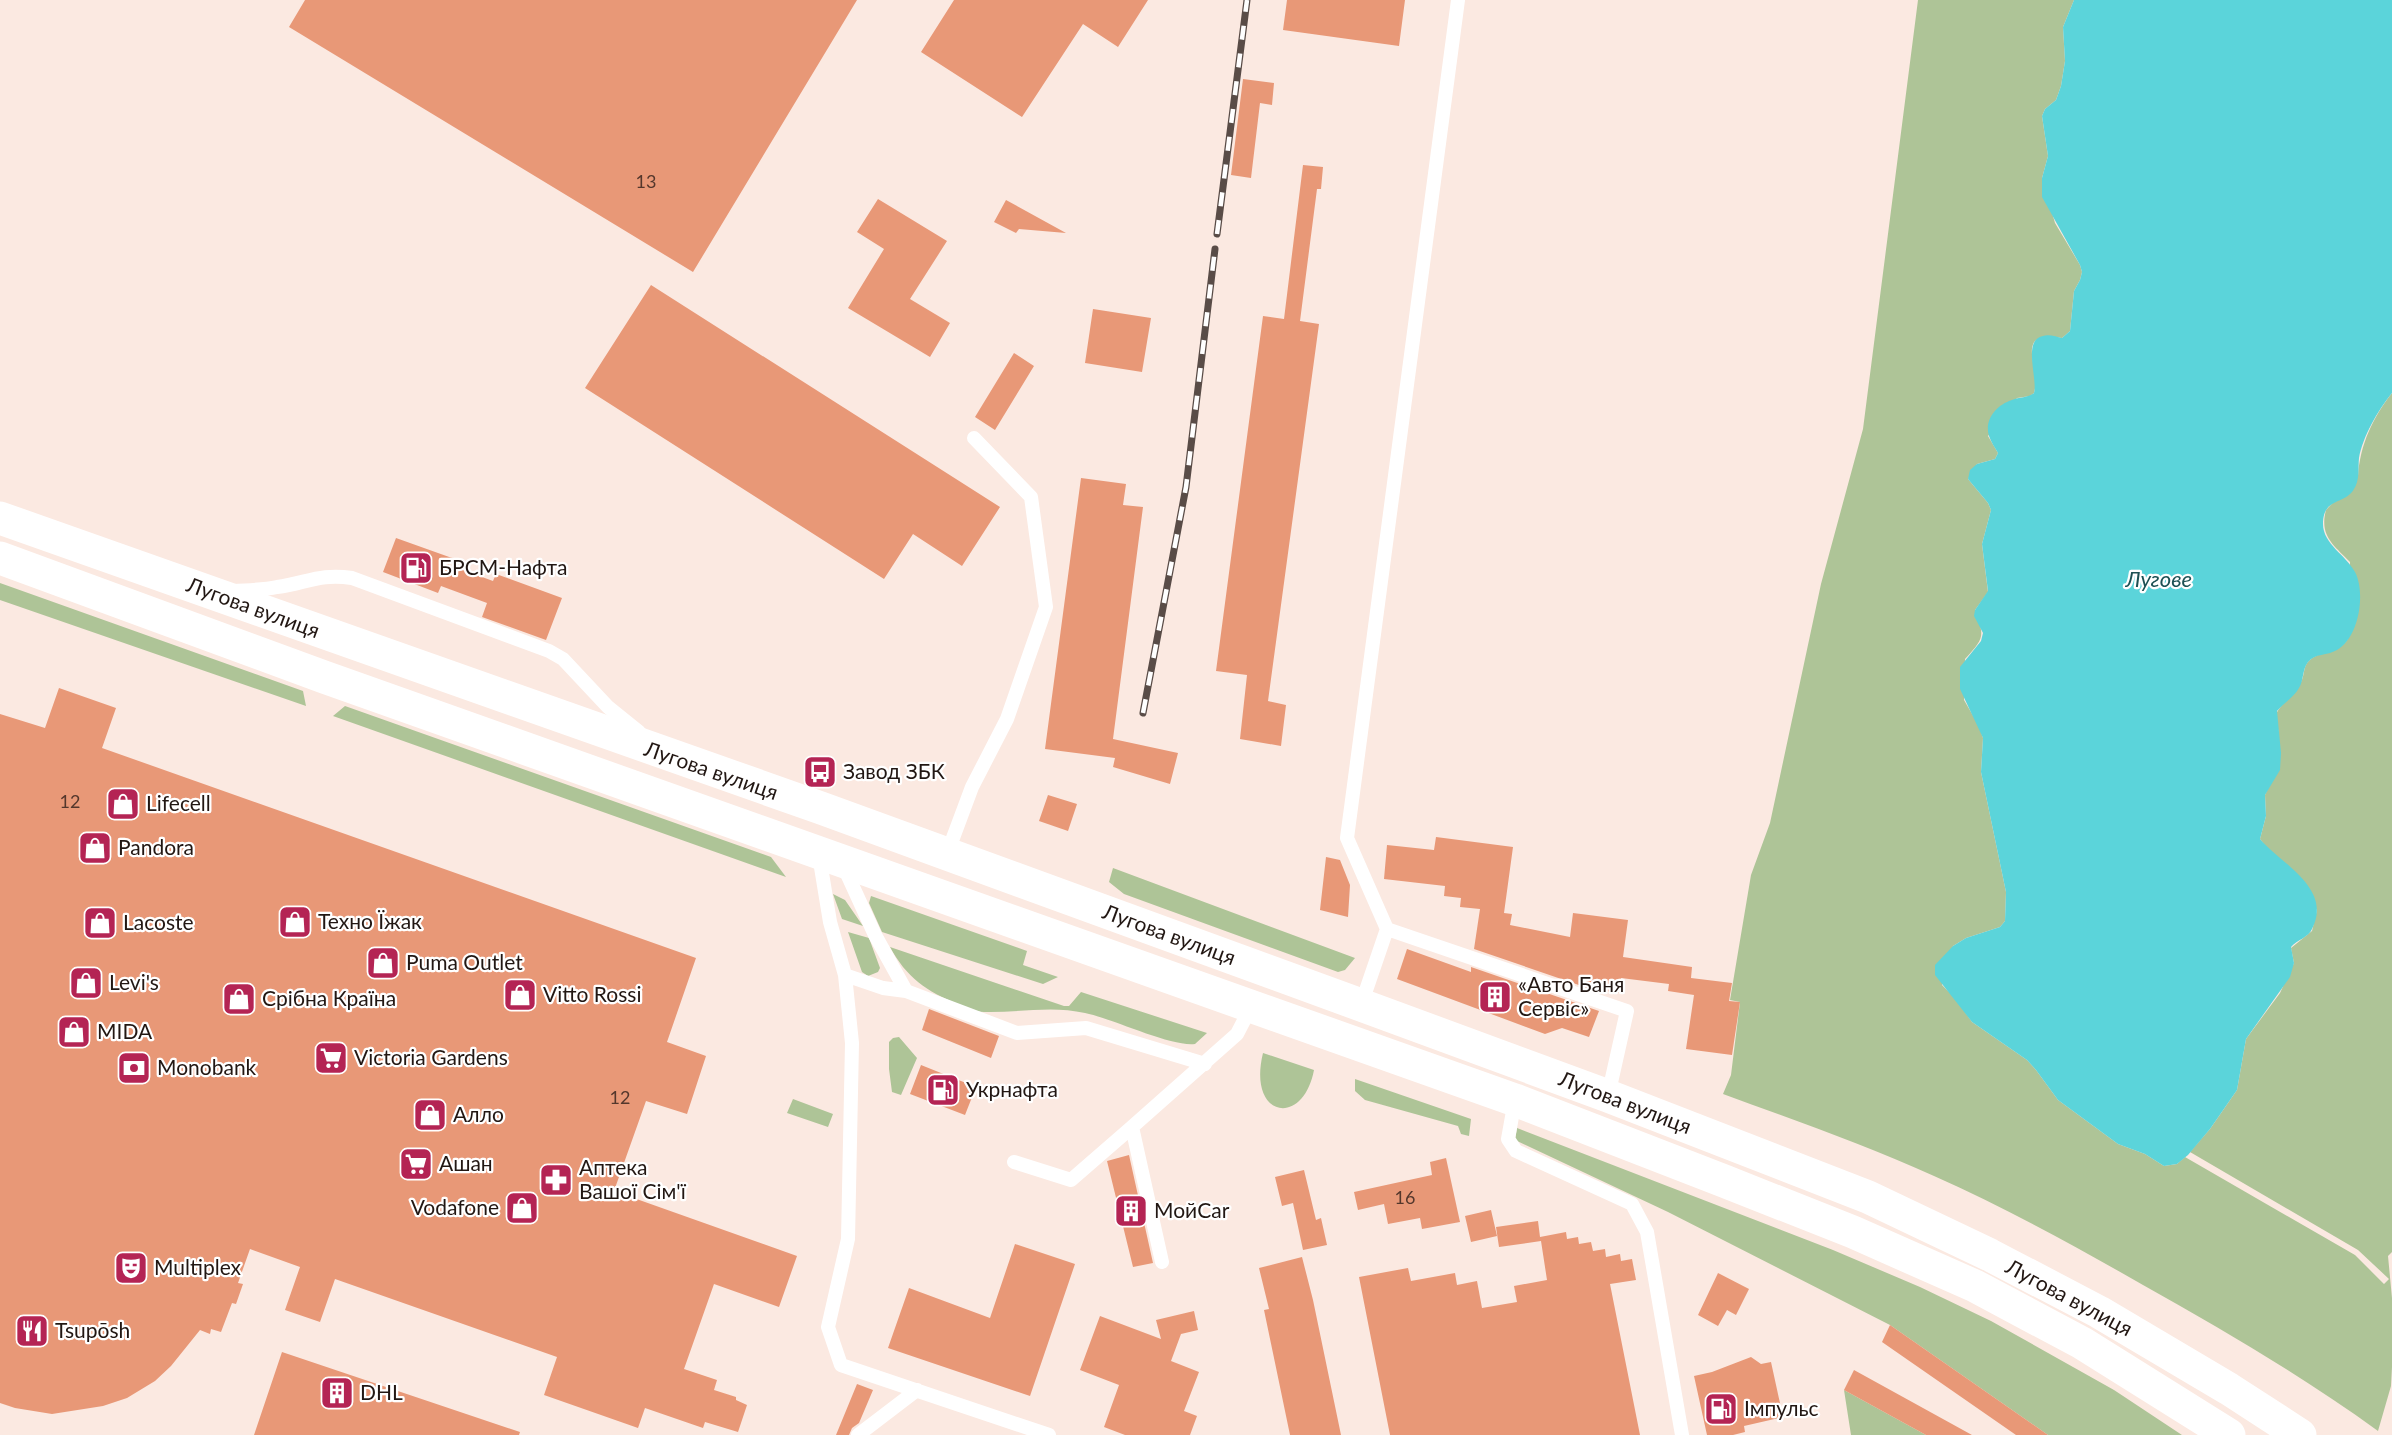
<svg xmlns="http://www.w3.org/2000/svg" width="2392" height="1435" viewBox="0 0 2392 1435" font-family="Lato,sans-serif">
<style>
.green{fill:#aec497}
.water{fill:#5bd4da}
.building{fill:#e89877}
.lines{fill:none;stroke-linecap:round;stroke-linejoin:round}
.service{stroke:#fff;stroke-width:14}
.secondary{stroke:#fff;stroke-width:33}
.rail-casing{stroke:#594c47;stroke-width:7}
.rail{stroke:#fff;stroke-width:4.5;stroke-dasharray:14;stroke-linecap:butt}
.labels{text-anchor:middle;stroke-width:4.5;stroke-linejoin:round;paint-order:stroke}
.number-label{font-size:18px;fill:#54372c}
.poi-label{font-size:21px;fill:#221713;stroke:#fff;text-anchor:start}
.street-label{font-size:21px;fill:#221713;stroke:#fff}
.water-label{font-size:22px;font-style:italic;fill:#1c5154;stroke:#fff}
</style>
<rect width="100%" height="100%" fill="#fbe9e1"/>
<path class="green" d="M1918 0H2074L2063 27 2065 61 2061 86 2056 100 2045 109 2042 116 2048 156 2042 178 2055 223 2080 265 2082 272 2080 280 2074 291 2070 331 2062 338C2011 330 2042 366 2034 393L2030 396 2017 398 1988 436 1998 453 1995 459 1977 464 1968 479 1988 503 1991 510 1982 544 1988 592 1975 610C1985 637 1984 638 1965 659L1964 700 1979 726 1983 738 1981 772 2006 892 2005 921 2000 927 1966 938 1953 946 1942 985 1955 998 1972 1022 2027 1060 2036 1070 2058 1100 2118 1144 2145 1154 2164 1166 2177 1164 2185 1157 2355 1255 2384 1284 2389 1279 2358 1250 2190 1152 2210 1129 2237 1090 2246 1039 2280 993 2294 963 2291 948 2312 931 2317 910 2260 839 2266 816 2265 795 2270 784 2279 736 2276 714C2282 702 2295 695 2302 680 2305 672 2303 665 2311 659 2325 649 2336 655 2348 639L2350 562C2334 545 2319 536 2326 510L2358 476C2360 445 2373 417 2392 393V1252L2388 1256 2392 1298V1367L2391 1386 2378 1431C2303 1377 2224 1330 2143 1285 2075 1246 2006 1208 1934 1176 1865 1145 1794 1120 1723 1094L1731 1075 1740 1002 1730 1000 1751 875 1770 823 1821 584 1863 429Z
M0 583 303 691 306 706 0 600Z
M345 706 771 857 786 877 333 716Z
M1113 868 1355 958 1345 970 1338 972 1124 894 1109 882Z
M833 894 845 900 863 926 842 919Z
M871 896 1027 951 1023 965 1058 977 1043 984 882 932 869 903Z
M848 932 869 938 880 968 878 972 868 976 862 972Z
M890 947 1064 1006H1069L1081 992 1207 1033 1195 1044C1171 1047 1114 1019 1085 1013 1051 1005 1018 1013 984 1012 975 1012 966 1007 958 1004 927 992 906 977 890 947Z
M899 1037 917 1058 901 1095 892 1092 889 1069V1042L893 1038Z
M1263 1053 1314 1070C1303 1128 1247 1118 1263 1053Z
M1355 1079 1471 1119 1469 1136 1461 1134 1458 1126 1365 1100 1355 1091Z
M793 1099 833 1114 828 1127 787 1113Z
M1517 1128 1833 1250 1920 1287 1991 1321 2114 1390 2182 1435H2048L1890 1325 1668 1212 1515 1140Z
M1844 1390 1926 1435H1851Z"/>
<path class="water" d="M2074 0H2392V393C2378 410 2363 436 2359 458 2358 468 2360 480 2354 489 2345 505 2323 497 2323 524 2323 544 2346 555 2355 572 2366 593 2359 638 2337 650 2327 656 2315 653 2308 662 2302 670 2304 680 2299 688 2294 697 2284 703 2277 711L2281 753 2280 770 2265 795 2266 816 2260 839C2281 864 2333 888 2312 929 2309 937 2297 940 2291 947L2294 963 2290 977 2246 1039 2237 1090 2210 1129 2188 1155 2177 1164 2164 1166 2145 1154 2118 1144 2058 1100 2036 1070 2027 1060 1972 1022 1935 975V965L1953 946 1966 938 2000 927 2005 921 2006 892 1981 772 1983 738 1960 689V667L1981 641 1983 633 1974 616 1975 610 1988 591 1982 544 1991 510 1988 503 1968 479 1970 470 1977 464 1995 459 1998 453C1995 448 1991 442 1989 436 1984 420 1996 405 2012 400 2019 397 2028 398 2034 393 2038 378 2022 340 2043 336 2049 334 2057 337 2062 338L2070 331 2074 291 2080 280 2082 272 2080 265 2042 197V178L2048 156 2042 116 2045 109 2056 100 2061 86 2065 61 2063 27Z"/>
<path class="building" d="M305 0H857L693 272 289 27Z
M954 0H1148L1118 47 1083 24 1022 117 921 52Z
M1287 0H1405L1399 46 1283 30Z
M1243 79 1274 83 1272 105 1260 103 1251 178 1231 175Z
M1303 165 1323 167 1321 189H1317L1300 321 1319 324 1268 701 1286 705 1281 746 1240 739 1247 675 1216 671 1263 316 1284 319Z
M878 199 947 241 910 299 950 323 930 357 848 308 884 249 857 232Z
M1006 200 1066 233 1019 229 1016 233 994 222Z
M651 285 1000 507 962 566 913 534 884 579 585 388Z
M1093 309 1151 318 1142 372 1085 363Z
M1014 353 1034 366 995 430 975 417Z
M1081 478 1126 484 1123 505 1143 507 1113 739 1178 753 1170 784 1113 767 1115 758 1045 749Z
M396 538 452 558 449 565 493 581 496 574 562 598 546 640 482 617 487 603 441 586 438 593 383 572Z
M59 688 116 708 102 748 696 958 667 1042 706 1056 687 1114 646 1101 614 1191 797 1256 779 1307 714 1284 684 1369 717 1380 714 1390 736 1397V1400L747 1405 738 1432 705 1422 703 1428 645 1408 638 1428 544 1395 557 1357 335 1279 320 1322 285 1310 300 1267 250 1249 238 1283 243 1284 236 1304 232 1303 221 1332 211 1329 210 1334 200 1330 171 1366 155 1381 127 1398 103 1406 52 1414 15 1408 0 1403V714L45 728Z
M1048 795 1077 804 1068 831 1039 821Z
M1436 837 1513 847 1504 913 1512 914 1510 925 1570 937 1573 913 1628 920 1623 957 1692 967 1691 978 1732 983 1729 1001 1740 1002 1732 1055 1686 1049 1694 995 1668 991 1669 984 1621 978 1619 993 1605 991V994L1474 949 1480 909 1460 907 1461 898 1444 896 1445 886 1384 879 1387 845 1434 850Z
M1326 857 1340 860 1350 885 1348 917 1320 910Z
M1407 949 1471 972V967L1599 1011 1589 1037 1562 1028 1545 1034 1397 979Z
M929 1009 999 1036 991 1058 922 1030Z
M921 1065 976 1087 965 1115 910 1094Z
M1129 1155 1153 1263 1133 1267 1107 1161Z
M1446 1158 1460 1222 1422 1229 1420 1218 1388 1224 1384 1204 1358 1210 1354 1192 1432 1175 1430 1162Z
M1304 1170 1316 1220 1321 1218 1327 1245 1303 1250 1293 1203 1282 1206 1275 1177Z
M1491 1210 1497 1236 1471 1242 1465 1216Z
M1538 1221 1540 1237 1566 1232 1567 1239 1578 1237 1579 1244 1591 1242 1593 1251 1605 1249 1606 1257 1620 1254 1621 1261 1632 1259 1636 1280 1610 1284 1640 1435H1390L1359 1277 1408 1268 1411 1281 1455 1273 1457 1285 1477 1281 1482 1308 1517 1302 1514 1286 1547 1280 1541 1241 1499 1247 1496 1227Z
M1015 1244 1075 1264 1030 1396 888 1348 909 1288 990 1318Z
M1302 1257 1313 1300 1341 1435H1290L1264 1310 1269 1309 1259 1268Z
M1718 1273 1749 1289 1736 1315 1727 1310 1718 1326 1698 1315Z
M1194 1311 1198 1330 1181 1334 1171 1361 1199 1372 1184 1411 1197 1416 1190 1435H1125L1104 1427 1119 1385 1080 1370 1100 1316 1161 1339 1156 1320Z
M1890 1325 2048 1435H2016L1882 1342Z
M282 1352 520 1432 519 1435H254Z
M1751 1357 1761 1364 1771 1362 1783 1417 1744 1426 1745 1432 1733 1435H1707L1694 1376 1712 1372Z
M1854 1370 1972 1435H1926L1844 1390Z
M857 1384 873 1390 859 1423 852 1428 849 1435H836Z"/>
<g class="lines">
<path class="service" d="M234 591C249 590 263 590 277 587 307 583 320 573 352 578L549 651 563 659 608 707 639 732
M947 854 972 787 1007 719 1046 607 1031 497 974 438
M819 855 830 922 845 975 852 1043 848 1239 828 1327 841 1365 1049 1435
M843 865 875 935 906 991
M1387 929 1627 1011 1608 1096
M845 975 883 988 906 991 1017 1033 1086 1028 1205 1064
M1361 1005 1387 929 1347 838 1458 0
M1515 1100 1508 1139 1516 1151 1632 1204 1647 1232 1682 1435
M1014 1162 1071 1180 1132 1127
M1162 1262 1132 1127 1237 1034 1251 1007
M858 1435 917 1390"/>
<path class="secondary" d="M0 518 821 808 1361 1005 1608 1096 1868 1197 1990 1255 2099 1312 2229 1389 2300 1435
M0 558 324 677 1515 1100 1724 1181 1853 1232 1975 1286 2082 1343 2229 1435"/>
<g class="rail-casing">
<path id="rail" d="M1217 234 1247 0
M1143 713 1186 487 1215 249"/>
</g>
<use href="#rail" class="rail"/>
</g>
<defs>
<g id="fuel-square" transform="scale(1.725)"><rect x="-9" y="-9" width="18" height="18" rx="4" fill="#b42454" stroke="#fff"/><path d="M-5.5-6h7V0h2V4h1.3V-2.5L3-4.5l.8-.8L6-3V5H2.5V1h-1V6h-7ZM-4.2-4.7v3.2H.2V-4.7Z" fill="#fff"/></g>
<g id="bus-square" transform="scale(1.725)"><rect x="-9" y="-9" width="18" height="18" rx="4" fill="#b42454" stroke="#fff"/><path d="M-5-6H5V4H4V6H2V4H-2V6H-4V4H-5ZM-3.5-4V0h7V-4ZM-3.5 1.2v1.5H-2V1.2ZM2 1.2v1.5H3.5V1.2Z" fill="#fff"/></g>
<g id="shop-square" transform="scale(1.725)"><rect x="-9" y="-9" width="18" height="18" rx="4" fill="#b42454" stroke="#fff"/><path d="M-5-2.5h2.3a2.7 3.5 0 0 1 5.4 0H5L5.5 6h-11ZM-1.5-2.5h3a1.5 2.3 0 0 0-3 0Z" fill="#fff"/></g>
<g id="building-square" transform="scale(1.725)"><rect x="-9" y="-9" width="18" height="18" rx="4" fill="#b42454" stroke="#fff"/><path d="M-4-6H4V6H1V3H-1V6H-4ZM-2.5-4.3h1.7v1.8h-1.7ZM.8-4.3h1.7v1.8H.8ZM-2.5-1h1.7V.8h-1.7ZM.8-1h1.7V.8H.8Z" fill="#fff"/></g>
<g id="supermarket-square" transform="scale(1.725)"><rect x="-9" y="-9" width="18" height="18" rx="4" fill="#b42454" stroke="#fff"/><path d="M-6-5.5h2.5l.6 2H6L4.5 2H-2.5L-4.4-4H-6ZM-1.5 3.2a1.3 1.3 0 1 0 .1 0ZM3 3.2a1.3 1.3 0 1 0 .1 0Z" fill="#fff"/></g>
<g id="bank-square" transform="scale(1.725)"><rect x="-9" y="-9" width="18" height="18" rx="4" fill="#b42454" stroke="#fff"/><path d="M-6-4H6V4H-6ZM0-2.3a2.3 2.3 0 1 0 0 4.6a2.3 2.3 0 1 0 0-4.6Z" fill="#fff"/></g>
<g id="pharmacy-square" transform="scale(1.725)"><rect x="-9" y="-9" width="18" height="18" rx="4" fill="#b42454" stroke="#fff"/><path d="M-2-6h4v4h4v4h-4v4h-4v-4h-4v-4h4Z" fill="#fff"/></g>
<g id="theatre-square" transform="scale(1.725)"><rect x="-9" y="-9" width="18" height="18" rx="4" fill="#b42454" stroke="#fff"/><path d="M-5-5.5Q0-4 5-5.5V0Q5 5 0 6Q-5 5-5 0ZM-3.3-2.5H-1v1.5H-3.3ZM1-2.5H3.3v1.5H1ZM-2.8 1Q0 5.5 2.8 1Z" fill="#fff"/></g>
<g id="restaurant-square" transform="scale(1.725)"><rect x="-9" y="-9" width="18" height="18" rx="4" fill="#b42454" stroke="#fff"/><path d="M-5-6h1v4h1v-4h1v4h1v-4h1v5L-1.5 .5V6h-2V.5L-5-1ZM5-6V6H3V1.5H1.5Q1.5-4 5-6Z" fill="#fff"/></g>
</defs>
<g fill-rule="evenodd">
<use href="#fuel-square" x="416" y="568"/>
<use href="#bus-square" x="820" y="772"/>
<use href="#shop-square" x="123" y="804"/>
<use href="#shop-square" x="95" y="848"/>
<use href="#shop-square" x="295" y="922"/>
<use href="#shop-square" x="100" y="923"/>
<use href="#shop-square" x="383" y="963"/>
<use href="#shop-square" x="86" y="983"/>
<use href="#shop-square" x="520" y="995"/>
<use href="#building-square" x="1495" y="997"/>
<use href="#shop-square" x="239" y="999"/>
<use href="#shop-square" x="74" y="1032"/>
<use href="#supermarket-square" x="331" y="1058"/>
<use href="#bank-square" x="134" y="1068"/>
<use href="#fuel-square" x="943" y="1090"/>
<use href="#shop-square" x="430" y="1115"/>
<use href="#supermarket-square" x="416" y="1164"/>
<use href="#pharmacy-square" x="556" y="1180"/>
<use href="#shop-square" x="522" y="1208"/>
<use href="#building-square" x="1131" y="1211"/>
<use href="#theatre-square" x="131" y="1268"/>
<use href="#restaurant-square" x="32" y="1331"/>
<use href="#building-square" x="337" y="1393"/>
<use href="#fuel-square" x="1721" y="1409"/>
</g>
<g class="labels">
<g class="number-label">
<text x="646" y="188">13</text>
<text x="70" y="808">12</text>
<text x="620" y="1104">12</text>
<text x="1405" y="1204">16</text>
</g>
<g class="poi-label">
<text x="439" y="575">БРСМ-Нафта</text>
<text x="843" y="779">Завод ЗБК</text>
<text x="146" y="811">Lifecell</text>
<text x="118" y="855">Pandora</text>
<text x="318" y="929">Техно Їжак</text>
<text x="123" y="930">Lacoste</text>
<text x="406" y="970">Puma Outlet</text>
<text x="109" y="990">Levi's</text>
<text x="1518" y="992">«Авто Баня<tspan x="1518" dy="24">Сервіс»</tspan></text>
<text x="543" y="1002">Vitto Rossi</text>
<text x="262" y="1006">Срібна Країна</text>
<text x="97" y="1039">MIDA</text>
<text x="354" y="1065">Victoria Gardens</text>
<text x="157" y="1075">Monobank</text>
<text x="966" y="1097">Укрнафта</text>
<text x="453" y="1122">Алло</text>
<text x="439" y="1171">Ашан</text>
<text x="579" y="1175">Аптека<tspan x="579" dy="24">Вашої Сім'ї</tspan></text>
<text x="499" y="1215" text-anchor="end">Vodafone</text>
<text x="1154" y="1218">МойCar</text>
<text x="154" y="1275">Multiplex</text>
<text x="55" y="1338">Tsupōsh</text>
<text x="360" y="1400">DHL</text>
<text x="1744" y="1416">Імпульс</text>
</g>
<g class="street-label">
<text transform="translate(253 608) rotate(20)" y="7">Лугова вулиця</text>
<text transform="translate(711 771) rotate(19)" y="7">Лугова вулиця</text>
<text transform="translate(1169 935) rotate(20)" y="7">Лугова вулиця</text>
<text transform="translate(1625 1103) rotate(21)" y="7">Лугова вулиця</text>
<text transform="translate(2069 1298) rotate(28)" y="7">Лугова вулиця</text>
</g>
<g class="water-label">
<text x="2159" y="587">Лугове</text>
</g>
</g>
</svg>
